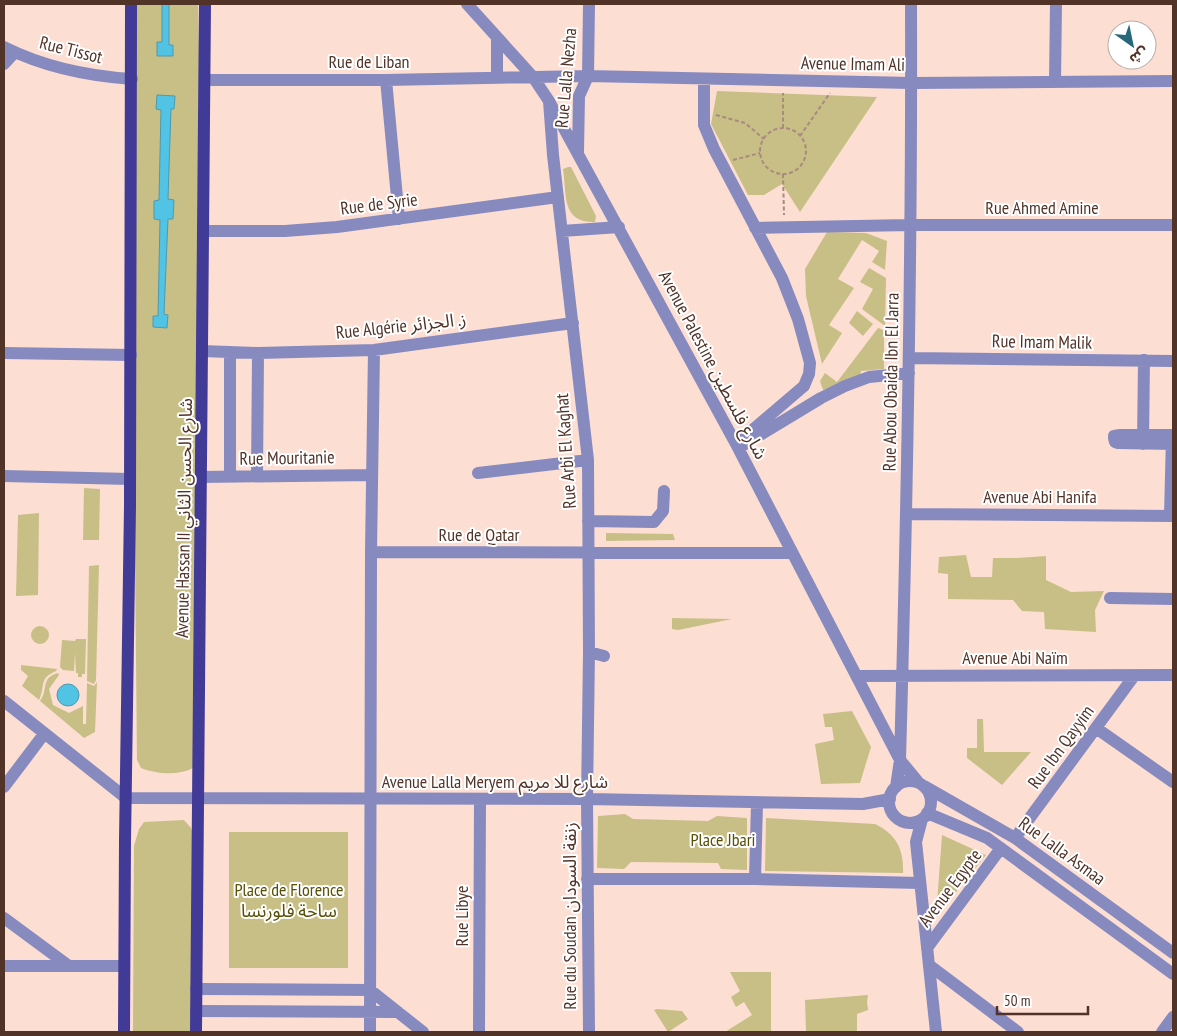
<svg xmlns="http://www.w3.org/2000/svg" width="1177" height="1036" viewBox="0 0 1177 1036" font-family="'PT Sans Narrow','Noto Sans Arabic',sans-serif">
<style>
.green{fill:#c8bf86}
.water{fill:#51c3e5;stroke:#5198ac}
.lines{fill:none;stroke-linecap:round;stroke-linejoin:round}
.path{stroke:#a88a7e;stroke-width:2;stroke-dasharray:4 2.5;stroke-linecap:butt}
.minor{stroke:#878abf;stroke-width:12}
.major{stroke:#413a97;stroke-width:12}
.labels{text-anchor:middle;stroke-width:4;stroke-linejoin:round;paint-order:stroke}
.street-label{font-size:18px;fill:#513328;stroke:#fff}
.park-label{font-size:18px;fill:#584f06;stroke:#fff}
</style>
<rect width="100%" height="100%" fill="#fdded2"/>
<path class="green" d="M135 4H198L203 255 193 768C178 776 156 774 141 768L137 760 132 257Z
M717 91 877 97 800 212 782 184 764 195H748L711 124Z
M568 167H571L596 216 595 222C561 223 567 195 563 169Z
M827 232 866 233 887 241 885 270 872 262 879 251 862 240 838 279 854 288 829 325 842 333 822 364 806 296 805 269Z
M869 268 886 278 885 326 862 309 873 289 860 282Z
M857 311 873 324 863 336 849 323Z
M878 328 884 330V369L861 371 859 381 823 390 820 381 825 373 837 382Z
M84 488 100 489 99 540H83Z
M39 513 38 595 16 596 18 515Z
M606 533 673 534 675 540 606 541Z
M966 555 971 577H992L993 558H1017L1046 556V580L1071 592 1104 591 1095 610 1096 632 1045 629 1044 612 1022 611 1013 600 948 599V574L938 573 939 557Z
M99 565 96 680 94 684 87 681 89 566Z
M672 618 732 619 678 630 672 629Z
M31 635a9 9 0 1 1 18 0a9 9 0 1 1-18 0Z
M76 639H86L85 674H82V677H78V673H76L75 653 74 671 63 670 60 667 62 640 75 641Z
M21 665 57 669 56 671C38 679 46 685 39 700L22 686 28 676 21 670Z
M58 673 59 675 49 689 53 705 69 713 83 706V724H86L87 683 94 686 97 682 95 732 84 738 40 701C49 689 40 678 58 673Z
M852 711 871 747 860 783 821 784 815 744 834 740 832 727H825L823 714Z
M977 719H983L984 752H1031L1002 785 967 758V748H977Z
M625 814 633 819 708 821 717 816 747 818V870L721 869 718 863 631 862 624 869 597 868 598 816Z
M766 818 875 824C896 834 904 849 903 873L765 871Z
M184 820 191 828 195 839 196 1032H133L134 846 139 829 144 822Z
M229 832H348V968H229Z
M942 835 986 855 936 917Z
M730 972H771V1032H725L752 1015 744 1002 736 1007 731 997 740 991Z
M868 995 867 1002 868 1010 857 1014V1032H806L805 1000Z
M657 1009 682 1011 688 1019 668 1032 654 1010Z"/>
<path class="water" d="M162 4H169V45H173V56H157V42H162Z
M157 95 175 96 174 109H171L168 199 174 200 173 219H168L164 314 168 315 167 328 153 327V316H158L160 220 154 219V201L159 200 161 110 156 109Z
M57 695a11 11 0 1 1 22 0a11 11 0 1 1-22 0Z"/>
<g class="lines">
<path class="path" d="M716 115 745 123 764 139
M783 128V93
M760 151a23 23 0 1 1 46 0a23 23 0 1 1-46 0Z
M800 136 830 93
M733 160 760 153
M783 174 784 215"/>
<path class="minor" d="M467 4 533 77 549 101 736 444 900 760 919 783
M4 47C44 67 87 76 132 79
M4 64 15 52
M497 77V37
M704 79V125L714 149 782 278 798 319 810 363 809 374 804 386 736 444
M205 80H386L588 76 911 83 1173 81
M386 80 399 219
M1055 82 1056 4
M549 101 553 155 588 460 589 652 587 799 589 1032
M578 152 579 96 588 76 589 4
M755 228 910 225H1173
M203 231H285L337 227 558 197
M562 231 619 227
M202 351 258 353 374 350 573 323
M4 353 131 355
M910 358 1173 361
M1173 435H1120L1114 436V438L1115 442 1118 443 1173 444
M1143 444 1144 360
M740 447 821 398 845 386 869 377 909 373
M478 473 588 460
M257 475 258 353
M4 476 130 479
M230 476V352
M202 477 372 475
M907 514 1173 516
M1170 516 1172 436
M588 521 654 522 663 511 664 491
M371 552 792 553
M1110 598 1173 599
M589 652 604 656
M858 676 1173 675
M4 701 126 798 587 799 863 804 890 799
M1096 728 1173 782
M889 802a21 21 0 1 1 42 0a21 21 0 1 1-42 0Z
M924 786 1015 838 1173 953
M4 787 44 734
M896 787 900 760C907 508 912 256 911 4
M927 813 987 838 1173 974
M922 819 916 842 936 1032
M1015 838 1134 676
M587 879H755L920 883
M755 879 757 803
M4 918 69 966
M927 948 1001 848
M929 965 1018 1032
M4 966H124
M196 989 370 990 423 1032
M196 1011 398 1012
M370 1032 371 552 374 350
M479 1032 480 799
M1162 1032 1173 1017"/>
<path class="major" d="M124 1032 125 841 130 506 131 4
M196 1032 205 4"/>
</g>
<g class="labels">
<g class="street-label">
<text transform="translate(71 50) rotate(14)" y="6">Rue Tissot</text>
<text x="369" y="68">Rue de Liban</text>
<text transform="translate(853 64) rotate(1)" y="6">Avenue Imam Ali</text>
<text transform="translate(566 78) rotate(-85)" y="6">Rue Lalla Nezha</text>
<text transform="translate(379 204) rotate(-7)" y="6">Rue de Syrie</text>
<text x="1042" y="214">Rue Ahmed Amine</text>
<text transform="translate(401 326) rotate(-6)" y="6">Rue Algérie ز. الجزائر</text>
<text transform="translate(1042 342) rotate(1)" y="6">Rue Imam Malik</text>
<text transform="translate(713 365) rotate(62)" y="6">Avenue Palestine شارع فلسطين</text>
<text transform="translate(891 382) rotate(-89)" y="6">Rue Abou Obaida Ibn El Jarra</text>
<text transform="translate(566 451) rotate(-94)" y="6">Rue Arbi El Kaghat</text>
<text transform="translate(287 458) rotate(-1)" y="6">Rue Mouritanie</text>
<text x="1040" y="503">Avenue Abi Hanifa</text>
<text transform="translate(184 518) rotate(-89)" y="6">Avenue Hassan II شارع الحسن الثاني</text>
<text x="479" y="541">Rue de Qatar</text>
<text x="1015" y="664">Avenue Abi Naïm</text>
<text transform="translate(1061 747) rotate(-54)" y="6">Rue Ibn Qayyim</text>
<text x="495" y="788">Avenue Lalla Meryem شارع للا مريم</text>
<text transform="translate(1062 851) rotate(36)" y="6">Rue Lalla Asmaa</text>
<text transform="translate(950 888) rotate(-53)" y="6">Avenue Egypte</text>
<text transform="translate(462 916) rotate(-90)" y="6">Rue Libye</text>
<text transform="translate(570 916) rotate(-90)" y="6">Rue du Soudan زنقة السودان</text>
</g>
<g class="park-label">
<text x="723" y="846">Place Jbari</text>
<text x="289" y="896">Place de Florence<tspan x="289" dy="21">ساحة فلورنسا</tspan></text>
</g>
</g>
<rect width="1177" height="1036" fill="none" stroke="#513328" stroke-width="10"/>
<g transform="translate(1132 45) rotate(147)"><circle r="24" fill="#ffffff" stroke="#b9ada9"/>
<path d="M0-4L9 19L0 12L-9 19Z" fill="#26687b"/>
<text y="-8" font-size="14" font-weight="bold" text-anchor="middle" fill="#513328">ش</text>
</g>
<path d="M997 1006v8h91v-8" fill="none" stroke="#513328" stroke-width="2.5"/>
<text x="1004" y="1006" font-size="15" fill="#513328" stroke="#ffffff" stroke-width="4" paint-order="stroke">50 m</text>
</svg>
